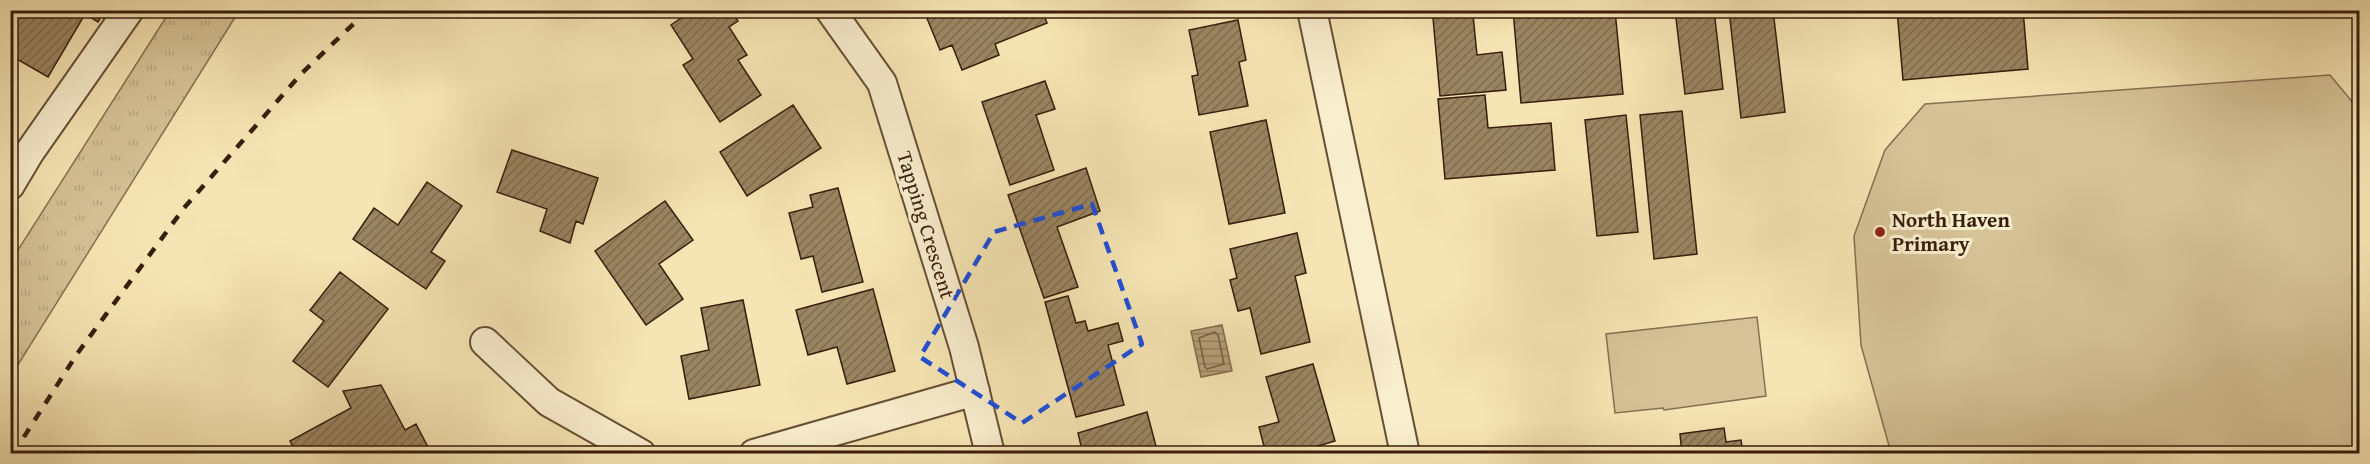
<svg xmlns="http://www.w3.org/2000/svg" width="2370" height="464" viewBox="0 0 2370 464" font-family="'Gentium Book Plus',serif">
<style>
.grass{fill:#d6c397;stroke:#867050;stroke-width:1.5}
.park{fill:url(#park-tufts);stroke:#867050;stroke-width:1.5}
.water{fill:url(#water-rules);stroke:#836c4d;stroke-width:1.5}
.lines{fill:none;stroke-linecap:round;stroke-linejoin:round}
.shore{stroke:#765f42;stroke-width:1.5}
.building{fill:url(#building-hatch);stroke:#371d0a;stroke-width:1.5}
.street-casing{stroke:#674f34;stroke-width:32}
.street{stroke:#f9eece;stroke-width:28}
.rail{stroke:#371d0a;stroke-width:4.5;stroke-dasharray:10 10;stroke-linecap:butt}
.marked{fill:none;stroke:#1d4ed8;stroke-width:4.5;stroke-dasharray:12 8;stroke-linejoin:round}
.poi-dot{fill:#8f2418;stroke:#f9eece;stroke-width:2}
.labels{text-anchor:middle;stroke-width:6;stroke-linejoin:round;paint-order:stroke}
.poi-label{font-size:21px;font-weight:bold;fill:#371d0a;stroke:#f9eece;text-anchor:start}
.street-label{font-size:21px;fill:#371d0a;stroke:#f9eece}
</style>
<defs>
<pattern id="park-tufts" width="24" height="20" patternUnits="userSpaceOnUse" patternTransform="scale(1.5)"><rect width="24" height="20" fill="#d6c397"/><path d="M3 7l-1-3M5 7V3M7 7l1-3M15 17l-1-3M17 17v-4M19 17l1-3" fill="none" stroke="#b8a781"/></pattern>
<pattern id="water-rules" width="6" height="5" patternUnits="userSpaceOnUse" patternTransform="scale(1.5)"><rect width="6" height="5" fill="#b5a17a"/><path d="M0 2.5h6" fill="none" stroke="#948362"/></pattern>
<pattern id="building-hatch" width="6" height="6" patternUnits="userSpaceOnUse" patternTransform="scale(1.5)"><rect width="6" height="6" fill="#9a8562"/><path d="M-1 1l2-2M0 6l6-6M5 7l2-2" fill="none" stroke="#7e6c4f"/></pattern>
</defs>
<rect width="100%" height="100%" fill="#f6e5b4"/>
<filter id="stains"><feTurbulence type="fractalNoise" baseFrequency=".00333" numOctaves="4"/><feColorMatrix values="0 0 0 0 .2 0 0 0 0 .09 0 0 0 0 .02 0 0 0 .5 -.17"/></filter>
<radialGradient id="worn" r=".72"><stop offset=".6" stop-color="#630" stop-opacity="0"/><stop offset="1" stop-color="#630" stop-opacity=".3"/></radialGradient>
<path class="grass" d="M2330 75 2359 110V451L2355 454 1891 453 1861 345 1854 236 1885 150 1925 104Z
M1757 317 1766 396 1664 410 1663 408 1615 413 1606 334Z"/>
<path class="park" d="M170 11H239L11 376V261Z"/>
<path class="water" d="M1222 325 1232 371 1201 377 1191 331Z"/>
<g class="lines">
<path class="shore" d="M1215 332 1218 335 1224 364 1207 369 1205 367 1199 338Z"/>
</g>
<path class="building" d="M10 10H105L98 22 85 14 48 77 10 55Z
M693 10H731L738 21 729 27 747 55 738 60 761 95 720 122 683 65 693 59 671 25Z
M940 10H1042L1047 23 995 44 999 55 962 70 952 45 940 50 926 16Z
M1513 10H1615L1623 94 1521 103Z
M1675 10H1714L1723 89 1685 94Z
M1729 10H1773L1785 112 1741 118Z
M1897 10H2023L2028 69 1903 80Z
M1473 15 1477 55 1502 52 1506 90 1440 96 1433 18Z
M1238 20 1246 60 1239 62 1248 106 1199 115 1192 76 1198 75 1189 30Z
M1045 81 1055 109 1036 115 1054 170 1010 185 982 102Z
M1485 95 1488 128 1551 123 1555 170 1445 179 1438 99Z
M793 105 821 148 747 196 720 152Z
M1682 111 1697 254 1654 259 1640 115Z
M1626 115 1638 232 1597 236 1585 120Z
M1266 120 1285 213 1229 224 1210 132Z
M512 150 598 178 583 224 576 221 570 243 540 231 547 209 497 192Z
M1086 168 1100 211 1057 227 1078 287 1044 298 1008 195Z
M427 182 462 206 431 252 445 261 426 289 353 239 374 208 398 225Z
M838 188 863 282 822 292 813 256 801 259 789 213 813 207 810 195Z
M665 201 693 240 659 264 683 299 646 325 595 251Z
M1297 233 1306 273 1295 276 1310 342 1261 354 1250 308 1238 311 1230 280 1237 278 1230 249Z
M340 272 388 309 328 387 293 361 324 321 310 310Z
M873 289 895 371 847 384 837 347 808 355 796 310Z
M1068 296 1076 323 1085 321 1088 331 1118 323 1123 341 1108 345 1124 405 1076 417 1045 302Z
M743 300 760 385 689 399 681 356 709 350 701 308Z
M1313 364 1335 441 1291 454H1266L1259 427 1279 422 1266 377Z
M381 385 405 430 416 424 429 449 420 454H297L290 441 351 408 343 391Z
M1147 412 1158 454H1113V452L1083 454 1078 433Z
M1724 428 1726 442 1741 440 1743 454H1682L1680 434Z"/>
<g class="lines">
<g class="street-casing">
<path id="street" d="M830 10 882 83 964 347 990 454
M1312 10 1405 454
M10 185 29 153 129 10
M485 342 549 402 641 454
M754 454 975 391"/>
</g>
<use href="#street" class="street"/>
<path class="rail" d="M13 454 77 354 184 208 301 74 368 10"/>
</g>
<path class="marked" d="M1092 204 1142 344 1022 423 920 357 994 232Z"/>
<circle class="poi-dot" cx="1880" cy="232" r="6"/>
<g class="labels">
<g class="poi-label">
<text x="1892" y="227">North Haven<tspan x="1892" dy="24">Primary</tspan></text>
</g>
<g class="street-label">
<text transform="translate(926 225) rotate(73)" y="7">Tapping Crescent</text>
</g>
</g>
<rect width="2370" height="464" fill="none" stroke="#f6e5b4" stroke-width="36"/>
<rect x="12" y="12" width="2346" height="440" fill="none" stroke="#371d0a" stroke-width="3"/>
<rect x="18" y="18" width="2334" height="428" fill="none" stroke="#371d0a" stroke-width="1.5"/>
<rect width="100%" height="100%" filter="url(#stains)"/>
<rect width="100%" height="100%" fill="url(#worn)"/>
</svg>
